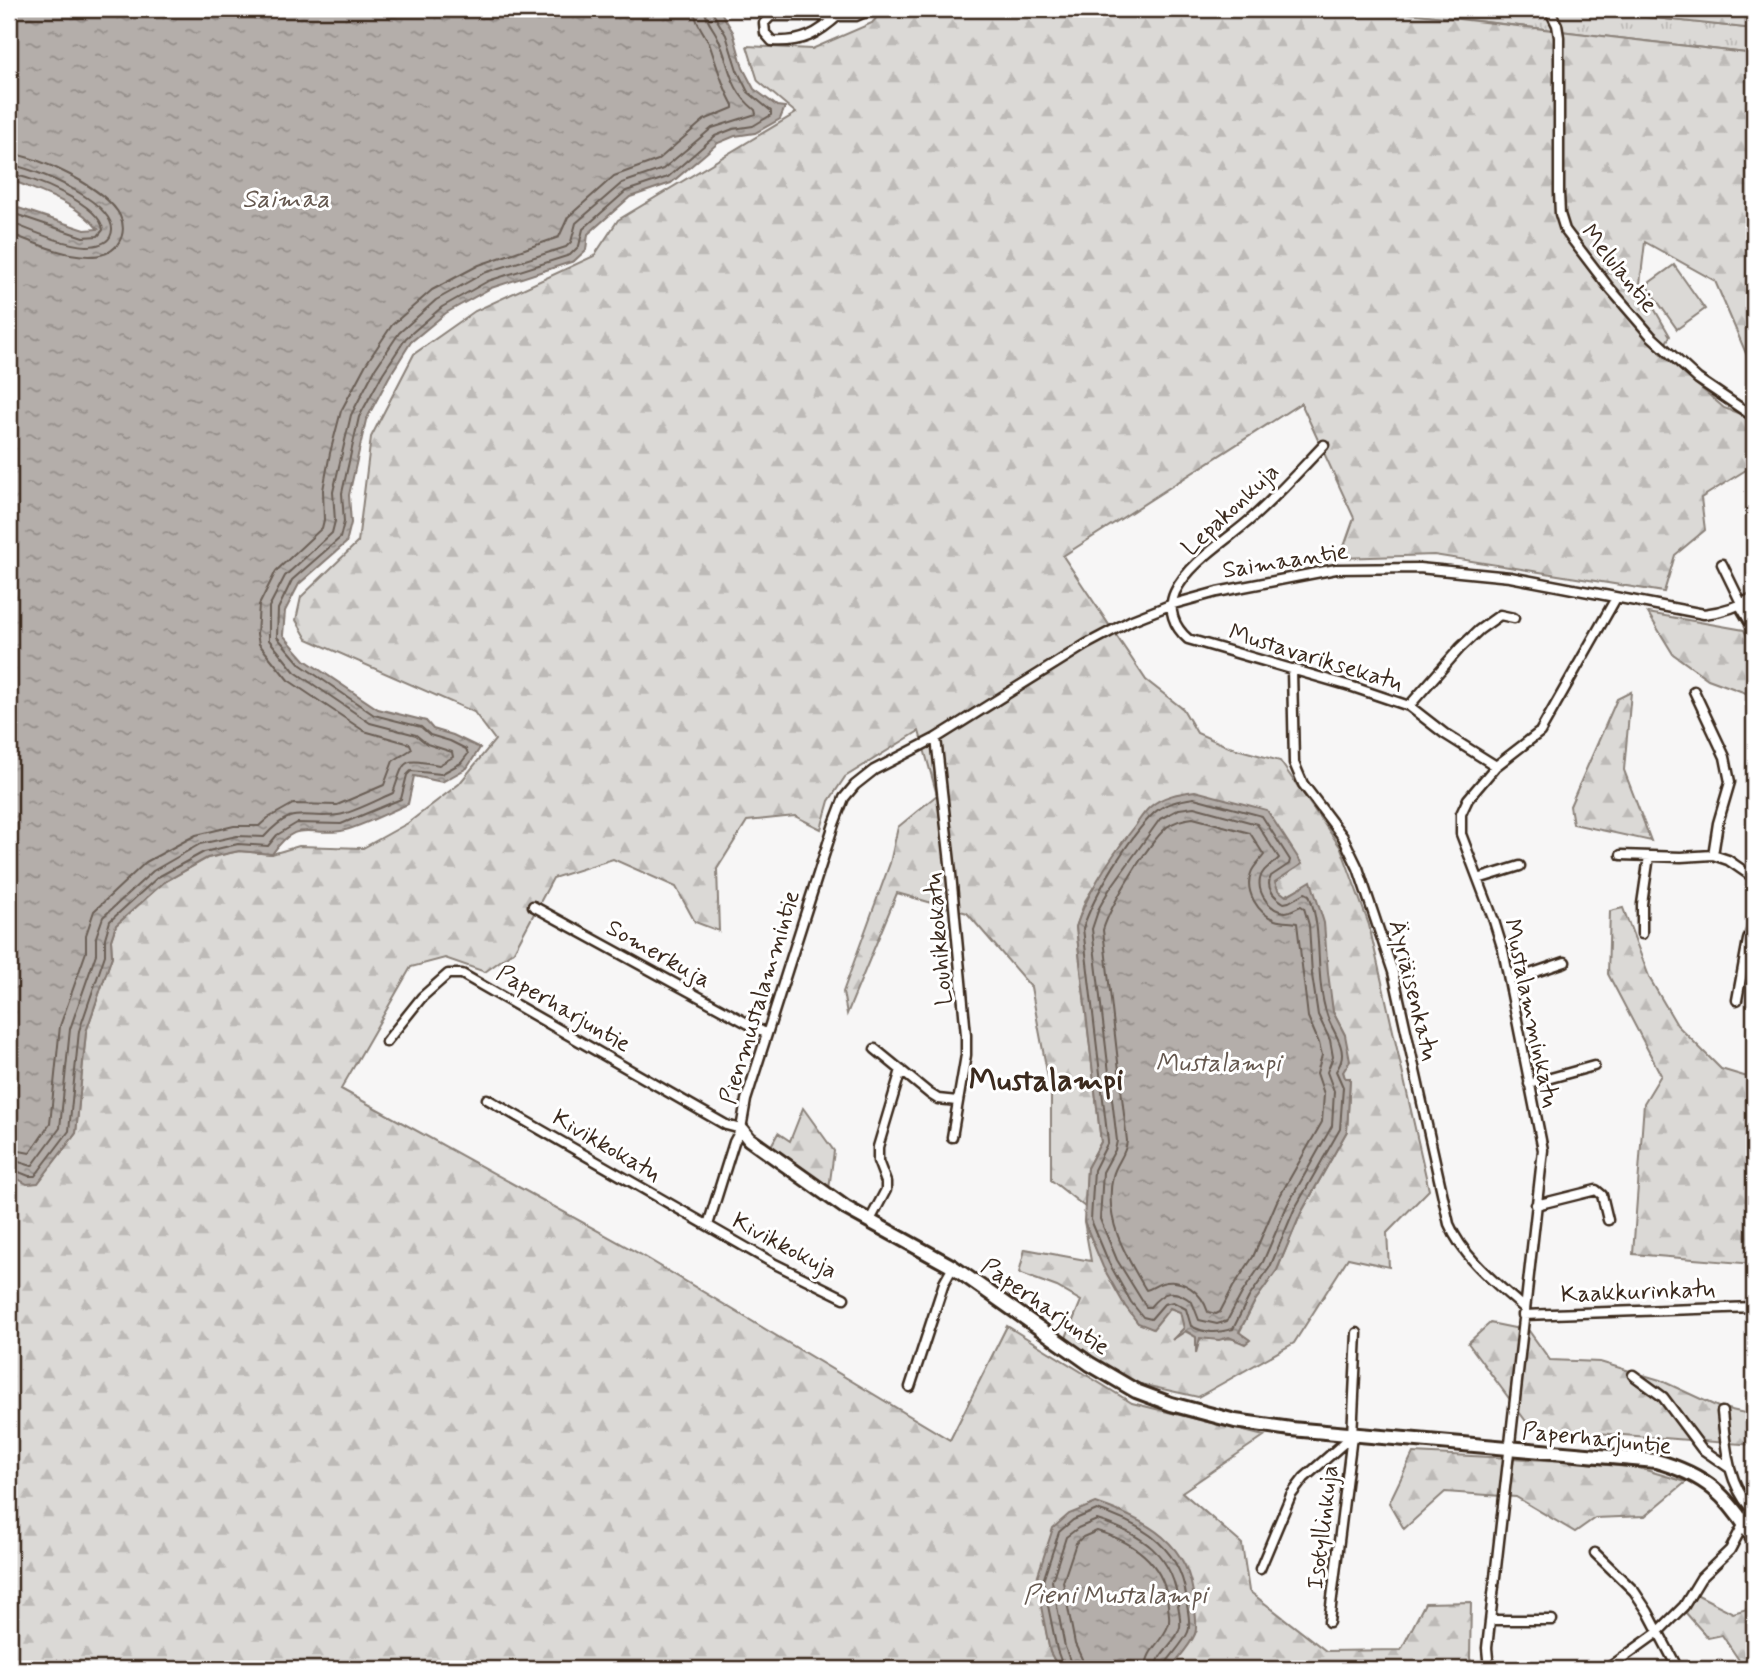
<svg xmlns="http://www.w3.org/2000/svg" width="1763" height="1678" viewBox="0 0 1763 1678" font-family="Mynerve,sans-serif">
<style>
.grass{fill:url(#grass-tufts);stroke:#8b827a;stroke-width:2}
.forest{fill:url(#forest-firs);stroke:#8b827a;stroke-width:2}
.pitch{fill:#dbd9d6;stroke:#8b827a;stroke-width:2}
.water{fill:url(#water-ripples);stroke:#847972;stroke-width:2}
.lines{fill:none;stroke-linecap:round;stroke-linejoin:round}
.shore{stroke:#6b5f56;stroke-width:2}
.street-casing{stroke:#3b2a1e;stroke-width:13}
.secondary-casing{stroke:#3b2a1e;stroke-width:18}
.street{stroke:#fff;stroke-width:8}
.secondary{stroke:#fff;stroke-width:12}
.labels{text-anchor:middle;stroke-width:6;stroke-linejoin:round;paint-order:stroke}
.street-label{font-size:24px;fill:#3b2a1e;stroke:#fff}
.water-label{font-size:26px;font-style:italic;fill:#65584f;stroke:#fff}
.district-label{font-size:32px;font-weight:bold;fill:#3b2a1e;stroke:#fff}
</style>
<defs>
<pattern id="grass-tufts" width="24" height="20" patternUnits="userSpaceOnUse" patternTransform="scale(1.75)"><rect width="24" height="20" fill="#dbd9d6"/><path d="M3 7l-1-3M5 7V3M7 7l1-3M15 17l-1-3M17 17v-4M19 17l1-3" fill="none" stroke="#bdbab7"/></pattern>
<pattern id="forest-firs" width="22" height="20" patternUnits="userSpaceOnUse" patternTransform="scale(1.75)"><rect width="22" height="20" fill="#dbd9d6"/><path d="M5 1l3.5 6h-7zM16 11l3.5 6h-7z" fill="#bdbab7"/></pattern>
<pattern id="water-ripples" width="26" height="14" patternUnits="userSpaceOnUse" patternTransform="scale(1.75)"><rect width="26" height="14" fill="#b4aeaa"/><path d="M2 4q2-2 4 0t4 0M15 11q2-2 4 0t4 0" fill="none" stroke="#948e8a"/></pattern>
</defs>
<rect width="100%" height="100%" fill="#f7f6f6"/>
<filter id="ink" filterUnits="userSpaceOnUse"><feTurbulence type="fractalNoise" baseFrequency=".0143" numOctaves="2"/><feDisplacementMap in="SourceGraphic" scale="14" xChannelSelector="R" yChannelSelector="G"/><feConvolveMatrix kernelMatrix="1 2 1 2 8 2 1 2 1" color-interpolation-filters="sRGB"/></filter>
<g filter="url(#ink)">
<path class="grass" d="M1375 9H1576L1754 29V54Z"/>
<path class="forest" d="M884 9H1375L1754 54V372L1715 281 1645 242 1640 284 1670 336 1660 353 1724 408 1748 417 1754 428V465L1701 498 1705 530 1675 555 1664 592 1434 555 1340 558 1354 518 1301 403 1063 556 1146 680 1183 709 1197 733 1229 747 1280 761 1341 848 1369 925 1429 1190 1387 1233 1389 1267 1348 1258 1294 1343 1198 1397 1140 1384 1101 1365 1065 1340 1081 1301 1057 1287 1019 1273 1025 1249 1091 1261 1084 1221C1099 1257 1114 1292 1138 1323L1170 1308 1181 1312 1184 1328 1176 1337 1185 1331 1196 1337 1197 1348 1200 1338C1217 1340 1232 1337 1250 1340L1239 1333 1255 1301 1277 1270 1301 1213 1347 1131 1350 1078 1345 1079 1343 1071 1345 1035 1333 1012 1311 882 1285 896 1278 890 1275 882 1124 840 1085 901 1076 927 1101 1142 1087 1168 1085 1207 1051 1180V1093L1031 987 967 913 897 893 847 1014 843 992 890 863 898 827 937 795 919 731 845 777 829 801 821 829 795 816 747 821 717 869 719 931 695 922 676 887 613 859 553 878 514 951 485 972 445 958 411 967 341 1089 640 1254 950 1440 1007 1326 1132 1403 1264 1436 1182 1492 1242 1544 1249 1591 1326 1651 1401 1650 1425 1603 1471 1602 1470 1658 1473 1669H1170L1196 1632 1046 1630 1050 1652 1059 1669H9V1174L38 1182 76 1133 86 1032 112 956 111 940 116 925 163 883 208 858 239 851 272 854 299 846 363 848 408 823 459 784 495 740 474 712 307 639 296 620 301 597 358 542 371 437 414 354 475 311 594 256 618 220 796 113 758 81 747 46 812 49 872 23Z
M1590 9H1754V29L1591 11Z
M1648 613 1744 630 1754 648V698V696L1708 679 1673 654Z
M1631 692 1624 770 1651 841 1573 824 1570 806 1617 699Z
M1623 908 1650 979 1677 1025 1721 1069 1754 1079V1264L1633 1254 1644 1103 1661 1075 1608 974 1610 911Z
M803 1108 834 1151 829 1189 771 1146 778 1133 790 1141Z
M1490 1323 1529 1331 1550 1360 1600 1362 1660 1380 1718 1407 1754 1415V1445L1531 1428 1468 1343Z
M1413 1453 1565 1461 1639 1468 1686 1482 1645 1516 1595 1518 1575 1532 1516 1497 1445 1492 1404 1529 1389 1503Z
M1696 1594 1733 1613 1754 1607V1669H1745L1722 1635 1708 1638 1686 1613Z"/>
<path class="pitch" d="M1674 265 1705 309 1677 329 1646 285Z"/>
<path class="water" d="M9 9H719L733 32 743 68 754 89 777 106 785 107 780 119 755 133 735 136 718 143 671 183 630 197 588 234 586 250 574 261 491 288 446 313 411 342 389 377 366 420 349 495 351 523 346 543 299 584 285 611 283 635 305 660 378 709 426 721 433 729 453 735 480 748 467 768 442 782 414 776 408 804C391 811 357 829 341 831 306 836 298 818 272 854L239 851 207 858 163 883 116 925 111 940 112 956 86 1032 76 1133 38 1183 27 1184 9 1174V205L85 230 98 229C75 201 41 193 9 179Z
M1195 791 1267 810 1302 864 1275 882 1278 890 1286 896 1311 881 1324 923 1328 973 1333 1012 1345 1035 1350 1061 1343 1072 1345 1078H1350L1347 1131 1301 1213 1277 1270 1255 1301 1239 1332 1250 1340 1245 1344 1229 1337 1219 1340 1200 1338 1196 1353V1337L1186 1331 1172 1340 1184 1328 1180 1312 1170 1308 1153 1329 1138 1323 1125 1306 1103 1267 1084 1221 1087 1168 1101 1142 1076 927C1088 891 1109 859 1133 829 1138 822 1143 813 1150 807 1162 796 1180 793 1195 791Z
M1096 1503C1147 1520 1190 1543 1194 1602 1195 1611 1198 1626 1195 1634 1190 1646 1178 1658 1170 1669H1059L1050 1652 1036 1581 1053 1528 1069 1514Z"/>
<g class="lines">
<path class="shore" d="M9 154C38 155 107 189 120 216 124 224 124 234 119 242 101 274 34 243 9 233
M9 165C31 166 127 206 110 237 105 245 95 246 86 246 63 245 30 230 9 222
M9 174C32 176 101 205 103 230L98 236 83 237 9 212
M1194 798 1262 816 1290 860 1289 864 1271 876C1265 888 1274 897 1284 903L1289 902 1305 893 1309 895C1324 933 1314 976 1327 1015 1331 1029 1346 1046 1341 1061 1340 1065 1338 1068 1336 1071L1343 1087 1340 1129 1294 1210 1270 1267 1249 1297 1233 1329C1217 1333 1206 1334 1191 1326L1186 1309 1173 1302 1164 1304 1151 1319 1143 1317 1131 1302 1109 1263 1091 1220 1094 1170 1108 1142 1083 928C1094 895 1129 837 1154 813 1165 803 1181 800 1194 798Z
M1194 807 1257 824 1279 858C1273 865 1262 868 1260 879 1257 893 1270 911 1285 912 1291 912 1296 908 1301 906L1304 908 1309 925 1312 975 1318 1015 1330 1040 1333 1057 1327 1072 1334 1091 1332 1126 1287 1206 1263 1262 1242 1293 1227 1321 1217 1324 1199 1320 1192 1302C1174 1288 1164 1290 1150 1307H1146L1117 1260 1100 1219 1103 1172 1115 1150 1117 1141 1092 929 1099 908 1109 890 1160 819 1179 809Z
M1193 818 1250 833 1264 855C1260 861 1253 866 1251 873 1244 892 1258 913 1275 920 1283 923 1291 921 1297 923L1308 1017 1319 1043 1322 1055 1317 1073 1324 1094 1322 1122 1277 1201 1253 1257 1233 1287 1220 1312 1216 1314 1208 1312C1202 1293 1183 1277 1162 1283 1155 1285 1152 1289 1146 1290 1125 1255 1103 1218 1113 1176 1116 1163 1126 1155 1127 1141L1103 930C1111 904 1147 845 1167 827 1175 821 1184 819 1193 818Z
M9 1149 30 1153 50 1124 60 1026 86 952V935L94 911 146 862 196 835 234 826H259L268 818 293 804 337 805 384 785 393 761 412 749 410 744 364 731 288 680 259 644 257 634 259 605 276 571 322 528 324 520 323 490 330 453 341 411 366 364 392 325 432 290 479 265 559 237 568 217 614 176 658 160 704 120 733 108V105C722 86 717 66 710 46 705 32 695 24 694 9
M9 1159 32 1166 60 1128 70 1029 96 954V937L103 917 153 871 200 844 237 836 264 837C295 803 302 820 338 815 353 813 379 799 393 793 405 759 401 758 439 765L453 757 452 752 427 744 416 735 370 723 295 672 269 640V607L285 576 332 533 335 521 333 492 351 415 375 369 399 333 436 300 484 273 566 247 571 242 576 223 622 183 663 169 712 128 756 114 755 110C728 88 731 67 718 38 714 28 705 21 705 9
M9 1168 29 1176H35L69 1131 79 1031 105 955V938L110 921 158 877 204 852 238 844 268 846 277 835 297 823 341 824 401 799 407 775 411 771 441 774 461 763 468 754 466 749 450 741 430 735 421 727 374 715 301 665 277 637 278 609 292 580 340 538 344 522 342 493 359 417 383 373 406 338 442 307 488 281 570 255 579 246 583 229 626 191 668 177 715 136 733 129 753 126 771 115V111L748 92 737 70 726 35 714 15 713 9
M1064 1669 1057 1650 1043 1581 1059 1532 1073 1520 1097 1510C1145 1525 1184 1550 1187 1605 1188 1612 1191 1625 1188 1632 1184 1642 1173 1653 1166 1663L1165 1669
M1073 1669 1065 1647 1052 1581 1066 1537 1078 1528 1097 1520C1140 1533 1175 1555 1178 1605 1179 1611 1181 1620 1180 1627 1177 1643 1157 1652 1156 1669
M1084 1669 1082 1659 1075 1644 1063 1582 1076 1543 1083 1537 1097 1531C1134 1542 1165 1564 1168 1605 1168 1611 1171 1620 1168 1626 1162 1642 1146 1650 1146 1669"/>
<g class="street-casing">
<path id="street" d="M1549 9 1557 25 1559 37V192L1560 214 1565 230 1607 285 1651 336 1698 379 1754 417
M840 14C818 34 802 43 772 41L765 33 764 23 771 16H856L872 9
M1324 445C1301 469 1278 495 1252 518 1229 539 1189 562 1175 592 1167 609 1174 627 1188 639L1350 686 1409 706 1445 734 1496 766
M1722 564 1742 605
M1292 669 1294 763 1303 784 1343 837 1358 868 1393 972 1449 1224C1464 1259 1496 1283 1524 1308
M1694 691 1725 757 1730 782 1718 823 1713 855
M1409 706 1460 648 1479 630 1500 615 1514 618
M936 738 950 863 966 1035V1055L952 1137
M1621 855 1681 857 1713 855 1728 860 1754 878
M1478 879 1520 866
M533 906 767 1034
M1642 934V904L1649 856
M1509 981 1565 962
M1737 1000 1748 940 1754 922
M386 1042 422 997 448 974H462L726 1125 741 1129
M875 1049 930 1094 938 1099 957 1101
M1529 1084 1594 1066
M487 1099 773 1263 844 1298
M1536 1205 1596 1190 1602 1195 1608 1220
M869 1222 886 1190V1182L878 1161V1147L901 1070
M708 1225 734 1142 741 1129 746 1100 834 824 844 798 855 785 874 770 936 738 1085 645 1132 620 1170 605 1217 592 1336 569 1419 568 1510 577 1704 614C1722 612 1738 607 1754 597
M1523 1315 1754 1307
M1633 1375 1663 1397 1702 1449 1728 1467
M910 1387 944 1283 953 1267
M1722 1412C1726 1448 1727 1481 1751 1509
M1595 1553 1634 1591 1648 1612 1678 1669
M1260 1569 1291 1495 1304 1478 1352 1436
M1491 1620H1552
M1329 1622 1352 1436 1357 1333
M1489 1669 1487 1648 1543 1150 1503 950 1494 921 1461 834V814L1468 799 1496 766 1540 732 1616 598
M1607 1669 1657 1633 1684 1606 1701 1578 1730 1550 1754 1504"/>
</g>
<g class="secondary-casing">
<path id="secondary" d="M1742 605 1754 625
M741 1129 749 1139 846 1208 953 1267 1090 1364 1136 1391 1171 1404 1235 1421 1291 1429 1656 1461C1706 1475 1727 1495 1754 1539"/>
</g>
<use href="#street" class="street"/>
<use href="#secondary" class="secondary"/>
</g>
</g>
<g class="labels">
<g class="street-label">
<text transform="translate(1620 268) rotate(51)" y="8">Melulantie</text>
<text transform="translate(1230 509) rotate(-43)" y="8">Lepakonkuja</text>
<text transform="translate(1285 560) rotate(-9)" y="8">Saimaantie</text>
<text transform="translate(1316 657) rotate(17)" y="8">Mustavariksekatu</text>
<text transform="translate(938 939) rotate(-95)" y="8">Louhikkokatu</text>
<text transform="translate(659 953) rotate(29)" y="8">Somerkuja</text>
<text transform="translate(1414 990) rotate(76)" y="8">Äyriäisenkatu</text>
<text transform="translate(759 997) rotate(-73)" y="8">Pienmustalammintie</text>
<text transform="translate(564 1008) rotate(30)" y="8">Paperharjuntie</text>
<text transform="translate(1532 1013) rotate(78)" y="8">Mustalamminkatu</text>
<text transform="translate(607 1145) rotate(30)" y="8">Kivikkokatu</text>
<text transform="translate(785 1245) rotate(28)" y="8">Kivikkokuja</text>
<text transform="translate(1638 1291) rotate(-2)" y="8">Kaakkurinkatu</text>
<text transform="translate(1046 1306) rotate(35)" y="8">Paperharjuntie</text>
<text transform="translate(1597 1438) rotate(6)" y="8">Paperharjuntie</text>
<text transform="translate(1322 1527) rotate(-83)" y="8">Isotyllinkuja</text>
</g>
<g class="water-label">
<text x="286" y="207">Saimaa</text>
<text x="1218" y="1071">Mustalampi</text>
<text x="1115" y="1603">Pieni Mustalampi</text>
</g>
<g class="district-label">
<text x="1046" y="1090">Mustalampi</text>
</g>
</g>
<rect width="1763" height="1678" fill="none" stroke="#fff" stroke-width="35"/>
<rect x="18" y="18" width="1728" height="1643" fill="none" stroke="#3b2a1e" stroke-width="2.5" filter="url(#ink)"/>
</svg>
